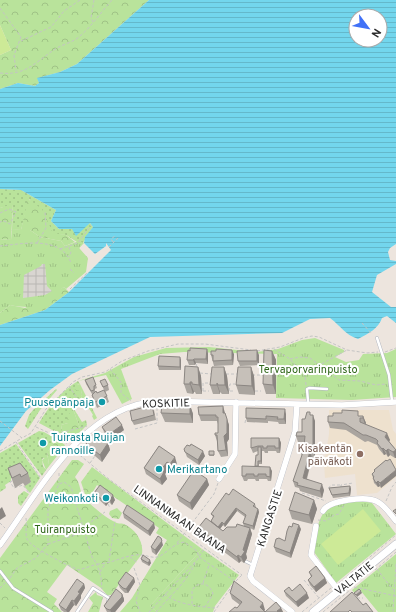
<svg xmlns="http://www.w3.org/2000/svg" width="396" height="612" viewBox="0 0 396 612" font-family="Overpass,sans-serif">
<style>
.education{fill:#eee1ce}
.grass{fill:url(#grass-dots)}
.forest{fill:url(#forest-crowns)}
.park{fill:url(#park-tufts)}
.pitch{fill:#cdea97}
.plaza{fill:url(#plaza-grid)}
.water{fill:url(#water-rules);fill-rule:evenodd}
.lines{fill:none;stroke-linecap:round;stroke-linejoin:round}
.service-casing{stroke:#b1b5bf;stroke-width:3.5}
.minor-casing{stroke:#b1b5bf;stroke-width:6}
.tertiary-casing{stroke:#b1b5bf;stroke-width:8}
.path{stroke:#c4c4c4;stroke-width:1;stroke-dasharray:3 2;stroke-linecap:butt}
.service{stroke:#fff;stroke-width:2.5}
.minor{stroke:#fff;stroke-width:5.5}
.tertiary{stroke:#fff;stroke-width:7}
.wall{fill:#aaa59f;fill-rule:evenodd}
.shaded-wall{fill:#8b8682}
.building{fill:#c6c0b9;stroke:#8b8682}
.culture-dot{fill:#0f9aa8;stroke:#fff;stroke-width:1.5}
.education-dot{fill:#8d6e63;stroke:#fff;stroke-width:1.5}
.labels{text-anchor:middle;stroke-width:4;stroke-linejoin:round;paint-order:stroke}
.park-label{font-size:11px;fill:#31681b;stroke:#fff}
.culture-label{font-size:11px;fill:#0d838f;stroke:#fff;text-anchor:end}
.street-label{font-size:11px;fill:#2b2b2b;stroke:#fff}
.education-label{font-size:11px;fill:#785e54;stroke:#fff;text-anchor:end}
</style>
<defs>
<pattern id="grass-dots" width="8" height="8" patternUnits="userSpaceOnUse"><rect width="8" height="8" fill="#b9e39b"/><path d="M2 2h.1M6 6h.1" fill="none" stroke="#9fc386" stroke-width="1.8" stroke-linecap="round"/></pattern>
<pattern id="forest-crowns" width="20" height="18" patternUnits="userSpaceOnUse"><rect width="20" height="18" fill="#b9e39b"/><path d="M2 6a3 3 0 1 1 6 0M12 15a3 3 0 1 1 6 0" fill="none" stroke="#9fc386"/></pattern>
<pattern id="park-tufts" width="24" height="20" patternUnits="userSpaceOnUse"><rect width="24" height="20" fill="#b9e39b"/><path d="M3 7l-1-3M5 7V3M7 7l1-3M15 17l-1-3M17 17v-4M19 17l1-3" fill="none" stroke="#9fc386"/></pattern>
<pattern id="plaza-grid" width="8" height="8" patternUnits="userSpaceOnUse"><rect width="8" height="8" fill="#d9d5d1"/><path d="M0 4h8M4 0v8" fill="none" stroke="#bab7b4"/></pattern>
<pattern id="water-rules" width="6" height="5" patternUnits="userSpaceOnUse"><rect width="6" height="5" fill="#73d6ed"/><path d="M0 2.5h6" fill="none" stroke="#64b8cb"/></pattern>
</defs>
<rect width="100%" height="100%" fill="#ede5de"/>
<path class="education" d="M329 410H389L393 430 396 434V477L377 493 357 495 355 474 325 478 324 464 329 434Z"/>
<path class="grass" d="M0 189 21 190 56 210 51 221 59 229H72L90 223 93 227C87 234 85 242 79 248L88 260 77 261V242L66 235 53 234 29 199 21 230 12 229 13 205 0 208Z
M78 381 80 384 77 385 81 390 82 397 80 399 81 404 74 409 82 422 86 420 87 425 81 431 73 409 76 404 68 423 61 425 62 430 60 436 55 432V429L54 431 39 423C49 406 61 391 78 381Z
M56 389 57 390 40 410 28 429 25 426 29 415 33 410Z
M39 431 44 432 58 440 54 443 47 453 49 464 44 458 42 459 43 466 46 470 42 476 18 443Z
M16 444 40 478 30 493 24 486 31 482 11 478V481L5 485 6 488 0 492V453Z
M24 491 29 494 21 506 18 503V496Z"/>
<path class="forest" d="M0 0H149L77 64 60 72 38 78 39 83 35 86 18 83 0 89V55L11 50 0 25Z
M28 199 42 209 53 233 66 235 75 242 65 246 61 241 40 237 30 230H21Z
M13 204 11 240 0 239V208Z
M64 287 69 292 45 310 0 325V313L10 305 25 308Z
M80 384 97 418 94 420 92 416 93 415 85 402 81 404 80 402 82 397 81 390 77 391 74 389 75 386Z
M75 403 77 406 73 409 81 431C75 436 67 439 60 436L62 430 61 425 68 423 67 416 72 411 70 406Z
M58 440 65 445 64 447 46 470 42 460 45 458 49 464 47 452C52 448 52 444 58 440Z
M72 460H78L84 464 75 477C81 483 79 493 85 499 91 505 107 519 115 522 117 524 121 523 124 524 135 529 144 541 142 554L111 595H107L101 588 67 565 47 592 57 599 54 604 62 612H0V558Z
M92 467 202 549 150 606 157 612H120L132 598 167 540 156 533 159 528 97 485 89 498 85 494 81 482Z
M117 508 122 513 119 519 112 518 109 514 110 511Z
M96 592 97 595 103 597 99 612H88L93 603 89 598Z"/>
<path class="park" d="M12 229 30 230 40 237 61 241 65 246 79 241 84 243 79 248 88 258 86 272 66 289 64 287C40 303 41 311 10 305L0 313V239L11 240Z
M315 338 344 350V352L335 357 346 362 359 360 363 354 387 353 396 349V397L352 400 276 398 277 354 184 352 160 354 121 369 132 399 122 404 106 375 78 381 105 373 134 357 166 348 209 347 257 352 278 349 302 340Z
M362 501 372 503 396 534 336 583 314 552C315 537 317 511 334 505 342 502 354 502 362 501Z
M202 549 239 575 215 606 213 612H157L150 606Z
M396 554V612H378L360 590 355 594 352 590Z"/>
<path class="pitch" d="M0 25 11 50 0 55Z
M363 509 381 531 338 565 321 544Z"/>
<path class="plaza" d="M42 264H45L47 286 52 291 45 295 23 298 24 275 41 266Z"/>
<path class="water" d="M149 0H396V244L390 248 388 252 390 260 396 261V264L377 275 372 292 391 307H396V323L387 316 382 318C379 328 368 334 358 339 344 334 342 327 330 318L310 319 282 333 150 337 72 374 50 390 26 411 0 446V325L45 310 69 292 111 250 106 243V246L95 254 84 243 85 237 93 227 90 223 76 236 72 229H59L51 221 56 210 21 190 0 189V89L18 83 35 86 39 83 37 78 60 72 77 64ZM356 16H380V40H356Z"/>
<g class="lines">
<g class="service-casing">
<path id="service" d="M377 338 389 375 392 401
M308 401 307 389 309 388 327 389
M245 561 253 565
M0 571 13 588 52 612
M77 612 93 588 109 598 108 602"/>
</g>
<g class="minor-casing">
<path id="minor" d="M219 479 235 454 236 402
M323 511C329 500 366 496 376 501 385 505 390 514 396 521
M316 526 311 555 339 591
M0 545C40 490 82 407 157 401L342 405 396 402
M292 612 253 581 250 576 295 432 297 404"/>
</g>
<g class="tertiary-casing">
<path id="tertiary" d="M313 612 396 544"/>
</g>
<path class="path" d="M0 8 21 37 14 55 16 71
M93 22 91 18 94 0
M21 41 51 27 64 11 80 0
M0 73C27 76 36 61 57 48 64 44 73 42 79 37 92 26 101 12 112 0
M0 213 9 209 16 212 10 224 4 221 0 222
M113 242 111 239 115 236
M37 243 46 228 45 211
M0 246C22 244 61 235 71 263
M69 247 71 252 69 257
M109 247 118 238
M60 249 78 243 91 225
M70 269 74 273
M70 289 87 273
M362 323 372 334
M274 349 290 359 304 376
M257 351 280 347 303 338 312 336 319 337 347 350 367 353 378 352
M385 352 396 348
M290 359 300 357 310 358 339 380 360 381 376 385 386 384
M196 367 197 363
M110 369 121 382V393L131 401
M200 373 211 374
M226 374H237
M252 375H263
M306 385 305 376 309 371 347 350
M69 386 77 398 78 406 80 407
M203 391V383H209
M203 391H209
M229 391 230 384H235
M230 391H235
M255 391H261
M0 421 22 438 31 433 46 409 73 382 82 377 105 372 122 361 148 351 178 344H205L251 350
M245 423 246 418
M36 427 58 437 67 444
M135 429 157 423V406
M51 433 64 432 87 426
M60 438H74
M16 442 40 477
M0 451 22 438
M76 452 110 480 242 575
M90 463 95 456
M59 473V484
M12 481 10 482 14 488 23 485 29 493
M341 487V485L353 483
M328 488 332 485H341
M302 493 326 501
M386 501 392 487 396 482
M108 504 110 508
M26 518C27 525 25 534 27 539 30 547 70 567 79 570L97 564 101 577 102 589
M318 520 326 521 334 515 339 514 344 505
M0 523 5 528
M177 543 214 494 218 483
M48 544 84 532 92 521 105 512
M130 557 138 563
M109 561 115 521
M134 568 140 585 136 601 140 612
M377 569 393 590
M375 570 396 552
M100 572 105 564
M10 578 17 568 36 558 48 544V509L59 484 64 482 71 487 92 557 97 564C111 564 123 556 136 555 144 553 152 560 160 556 169 551 173 544 184 542L197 551 199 557 236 582
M304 580 319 598
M236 581 242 575
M203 583 209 565
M339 583 396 535
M354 587 396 596
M0 588 5 583
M165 594C174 604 202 607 215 608
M357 598H363
M192 604V590C199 580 210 583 213 594L205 607
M149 612 196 561 205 548
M156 612C170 596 186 583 195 563
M214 612 232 586
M302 612 331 588
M323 612 349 591
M393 612 396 563"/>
<use href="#service" class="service"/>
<use href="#minor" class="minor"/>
<use href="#tertiary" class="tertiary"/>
</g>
<path class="wall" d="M207 349 208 354V364L196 363 195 365H189L187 360 190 351Z
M272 351 276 360V394H266L263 384Z
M234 354 233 365 214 366 211 355Z
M259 355V365L240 366 238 361Z
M181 360V370H159L158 366Z
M198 367 201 376 202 394H196L195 392H194L193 394 187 393 184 384Z
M224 367 227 376 229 394H222L220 392V394H213L210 385Z
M251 367 254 376 255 395 239 394 236 385Z
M93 377 97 388 95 389V392L107 396 109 402 97 408 92 395 94 394H92L86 384 85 380Z
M100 381 108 385 109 390 105 392Z
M190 405 193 414V423L165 422 161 413Z
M154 410 156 420 134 425 132 421Z
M225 413 229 425V439L227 442 228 456 221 457 218 451 217 441 215 435 218 433V424L217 421H201L199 415Z
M286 414V424H279L278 422 268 421V423L247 422 246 418Z
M311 415 315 421V458H312L307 479 324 490 322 498 300 491 299 488 295 487 293 481 302 456 300 451 304 446V442H298L296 436 302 432 305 419Z
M360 416H363L366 423 365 424 390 440 389 441 396 450V458H395L390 455 388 457 386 454 384 455 379 449 377 445 368 441 365 442 346 430 330 428 328 422Z
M102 427 124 430 110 440 104 432Z
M279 438 281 443 280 453H277L276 451H268V453H265L264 451H262V464H259V466L272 471 271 481H268L267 479H259V481H256L255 479H248L247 481H244L242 476 255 466 258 455V451L253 453 251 448Z
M108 443 110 450 102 462 88 450 86 444Z
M159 446 177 464 173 470 169 468 165 474 167 479 162 485 146 474 144 468Z
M184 449 205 456 199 465 187 457Z
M214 453V456H210L209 455Z
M386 460 381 488 380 486 378 487 374 483 373 478 372 474 374 472V470Z
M8 468 28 473 31 482 25 486 23 483 15 488Z
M207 479 209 485 192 510 179 501 177 495Z
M350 486 351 489 350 496 333 498 329 488Z
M94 493 115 500 112 505 109 502 106 506 96 497Z
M229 495 255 504 256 507H255L258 509 259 512 254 530 250 528 252 534 246 554 247 558 244 563 241 561 239 563 200 534 198 528 211 522V521L213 517 211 514ZM237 511 245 517 243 523 244 526 236 527 223 531 220 529 223 525 225 527Z
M314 500 317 509 312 524 292 519 289 510Z
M123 513 155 528 150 536 124 518Z
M301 529 291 558 276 552 274 547 285 541Z
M163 545 156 555 152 552 151 547Z
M141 559 151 563 149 566 142 562Z
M309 572 325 578 327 583 316 592 310 585 308 580 311 577Z
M134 578 135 582 128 593H125L120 588 118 583Z
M84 584 85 588 81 595V598L76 606 74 605 69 612H64L61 610 59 605Z
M284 591 309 598 298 607 286 596Z
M230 593 265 610 264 611 265 612 281 608 283 612H229L237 608 240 605 232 599Z
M122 594 124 599V601L115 612H107L104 606Z"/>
<path class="shaded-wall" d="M207 349 208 354V364L206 359Z
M232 350 234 354 233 365 232 360Z
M257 350 259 355V365L257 361Z
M272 351 276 360V394L273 385Z
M180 357 181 360V370L180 367Z
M194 359 196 363 195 365 193 360Z
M198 367 201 376 202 394 199 385Z
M224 367 227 376 229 394 225 385Z
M251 367 254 376 255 395 252 386Z
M190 382 194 392 193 394 190 384Z
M217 383 220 392V394L217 385Z
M190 405 193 414V423L190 414Z
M223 406 225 413V419L223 413Z
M285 409 286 414V424L284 419Z
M313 415 315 421V458L313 451Z
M363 416 366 423 365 425 363 418Z
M227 419 229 425V439L227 442 228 456 226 450 224 436Z
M122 425 124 430 110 440 108 435Z
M387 433 390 440 388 443 385 437Z
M279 438 281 443 280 453 279 448Z
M108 443 110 450 102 462 100 455Z
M261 447 262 450V464L261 461Z
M383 448 386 454 384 455 382 449Z
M388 449 390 455 388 457 386 451Z
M396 450V458H395L393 452Z
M203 451 205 456 199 465 198 460Z
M310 451 312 458 305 484 303 478Z
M175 457 177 464 173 470 170 464Z
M167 462 169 468 165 474 167 479 162 485 160 479 161 470Z
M270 467 272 471 271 481 270 477Z
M396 470V476L381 488 380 483Z
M207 479 209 485 192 510 190 503Z
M378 481 380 486 378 487 376 483Z
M322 484 324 490 322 498 320 491Z
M350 486 351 489 350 496 349 493Z
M113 495 115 500 112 505 110 500Z
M107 498 109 502 106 506 104 501Z
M314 500 317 509 312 524 309 515Z
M2 507 6 516 0 520V509Z
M236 508 237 511 225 527 224 524Z
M258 509 259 512 254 530 253 526Z
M222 522 223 525 219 530 218 527Z
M154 523 155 528 150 536 148 531Z
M299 525 301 529 291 558 290 553Z
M250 528 252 534 246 554 247 558 244 563 241 557Z
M161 538 163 545 156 555 155 550Z
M238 555 241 561 239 563 237 557Z
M150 560 151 563 149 566 148 563Z
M134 578 135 582 128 593 126 589Z
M325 578 327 583 316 592 314 587Z
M84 584 85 588 81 595V598L76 606 74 601 78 592Z
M361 591 362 593 357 597 356 595Z
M307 593 309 598 298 607 296 602Z
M122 594 124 599V601L115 612H111L110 610Z
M72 600 74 605 69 612H67L66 610Z
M263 603 265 610 263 612 260 607Z
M281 608 283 612H277V611Z"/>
<path class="building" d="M190 348 207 349 206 359H194L193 360H187L188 350 190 351Z
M216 349 232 350V360L213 361V355H211V351H216Z
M257 350V361H238L237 351Z
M264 350 272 351 273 385 263 384Z
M159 356 180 357V367L158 366Z
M185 366 198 367 199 385 192 384V382H190V384H184Z
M212 367H224L225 385H218L217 383V385H210Z
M238 367H251L252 386 236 385Z
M93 377 96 385 94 386V390L91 391 85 380Z
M105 379 108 385 103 387 100 381Z
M104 390 107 396 95 402 92 395 96 391 97 393Z
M152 405 154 415 132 421 130 411Z
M162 405H190V414L161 413Z
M223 406V413H225L227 419V433L224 436 226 450 218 451 217 435H215V433H218V417H216V415H199L198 407Z
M246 408 285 409 284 419H277L278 417 266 416V419L246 418Z
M342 410 358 411V416H363V418H360V422L387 433 385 437 396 450 393 452 388 449 386 451 383 448 382 449 377 443 378 441 376 439 366 435H363L344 423 328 422V416H333V413H342Z
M307 412H310V415H313V451H310L303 478 322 484 320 491 297 485 298 483 293 481 303 452 300 451 301 448 302 446H304L305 436H296L297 432H302V419H305Z
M116 417 122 425 108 435 102 427Z
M93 434 108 443 100 455 86 444Z
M251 438H279V448H275V446H267V448H263V446H258L251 448Z
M191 444 203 451 198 460 185 452 184 449 187 445 190 446Z
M159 446 175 457 170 464 167 462 161 470 164 472 160 479 144 468Z
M258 447H261V461H258V466H255L256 455H258Z
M209 451H214V455H209Z
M390 459 396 470 380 483 378 481 376 483 373 478 374 477 372 474 375 471 374 470 386 460 387 461Z
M20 463 28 473 21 477 20 474 12 478 8 468Z
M242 466 270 467V477L266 476V474H258V476H254V474H246V476H242Z
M194 470 207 479 190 503 177 495Z
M100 485 113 495 110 500 107 498 104 501 94 493Z
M350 486 349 493 332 495 329 488Z
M233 489 255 504 253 506 258 509 253 526 243 523 246 515 236 508 224 524 222 522 218 527 211 521 214 516 211 514 226 493 229 495Z
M295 492 314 500 309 515 289 510Z
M127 505 154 523 148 531 123 513Z
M396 509V514L393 511Z
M206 518 223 531 227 527H236L237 524 250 528 243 550 245 551 241 557 238 555 237 557 198 528Z
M293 523 299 525 290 553 274 547 276 539 279 538 285 541 287 531 289 526 292 527Z
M158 536 161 538 162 541 155 550 151 547Z
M143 555 150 560 148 563 141 559Z
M316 566 325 578 314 587 308 580 312 576 309 572Z
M126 572 134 578 126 589 123 588 118 583Z
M77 579 84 584 78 592 80 593 74 601 72 600 66 610 59 605Z
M234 581 263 603 260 607 265 612 276 602 281 608 277 611 278 612H229L235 607 237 608 242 602 230 593Z
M300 584 307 593 296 602 284 591 289 587 292 591Z
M116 589 122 594V597L110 610 107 609 104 606Z
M359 589 361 591 356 595 354 593Z
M352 592 363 605 366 603 373 612H352L350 610 348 612H330Z"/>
<g class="culture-dot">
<circle cx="102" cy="402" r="4"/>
<circle cx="43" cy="443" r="4"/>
<circle cx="159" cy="469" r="4"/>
<circle cx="106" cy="498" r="4"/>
</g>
<circle class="education-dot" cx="360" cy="454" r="4"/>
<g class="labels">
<g class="park-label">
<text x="308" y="373">Tervaporvarinpuisto</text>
<text x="65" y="533">Tuiranpuisto</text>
</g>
<g class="culture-label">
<text x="94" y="406">Puusepänpaja</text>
<text x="51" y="441" text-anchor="start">Tuirasta Ruijan<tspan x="51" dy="13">rannoille</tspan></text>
<text x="167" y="473" text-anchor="start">Merikartano</text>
<text x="98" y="502">Weikonkoti</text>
</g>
<g class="street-label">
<text transform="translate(166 403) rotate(-2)" y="4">KOSKITIE</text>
<text transform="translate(269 518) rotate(-72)" y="4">KANGASTIE</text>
<text transform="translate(180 519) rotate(35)" y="4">LINNANMAAN BAANA</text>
<text transform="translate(354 578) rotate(-39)" y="4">VALTATIE</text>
</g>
<g class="education-label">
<text x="352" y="452">Kisakentän<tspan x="352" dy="13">päiväkoti</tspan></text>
</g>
</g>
<g transform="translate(368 28) rotate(122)"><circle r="19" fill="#ffffff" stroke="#aaaaaa"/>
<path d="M0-3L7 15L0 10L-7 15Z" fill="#4071f7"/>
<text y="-6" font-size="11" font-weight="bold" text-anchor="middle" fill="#2b2b2b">N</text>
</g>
</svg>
